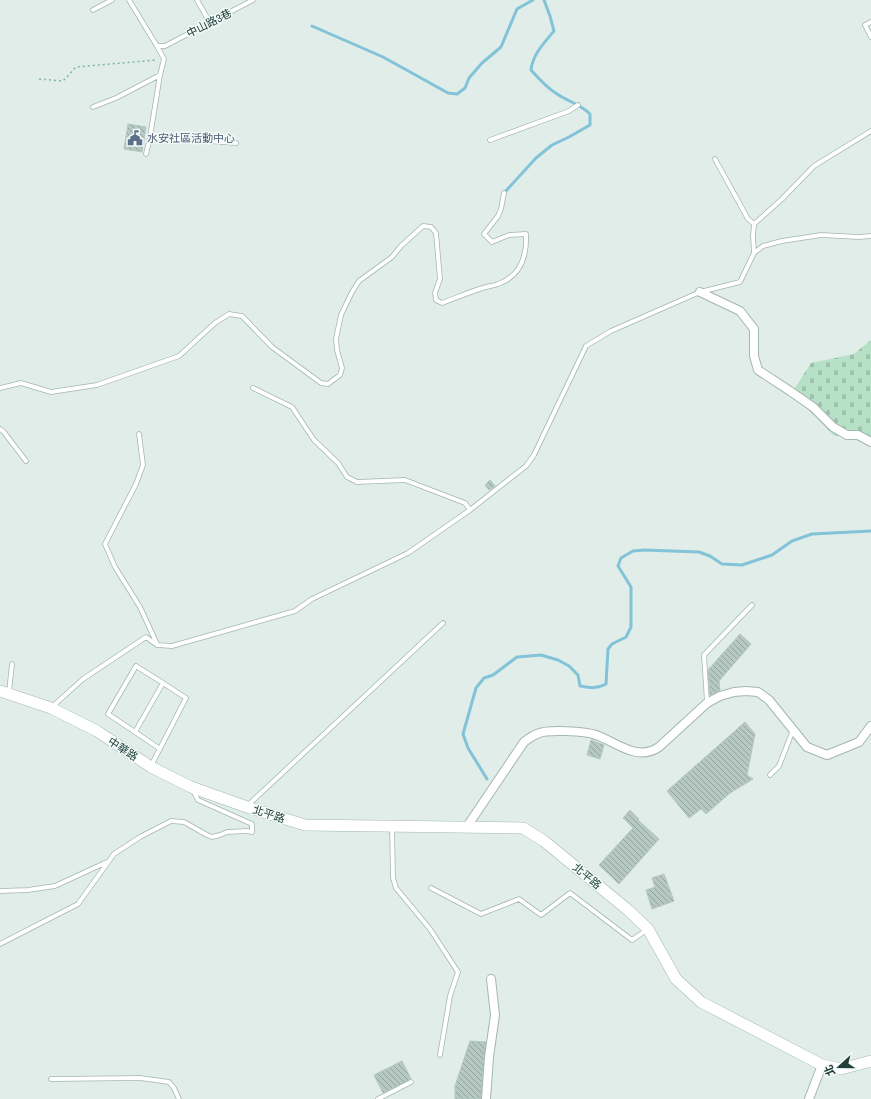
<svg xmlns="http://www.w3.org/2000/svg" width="871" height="1099" viewBox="0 0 871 1099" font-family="'Archivo Narrow','Noto Sans TC',sans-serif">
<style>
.cemetery{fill:url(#cemetery-stones)}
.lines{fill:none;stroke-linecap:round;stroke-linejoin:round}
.stream{stroke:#82c3d8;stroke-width:3}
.building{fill:url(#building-back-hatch);stroke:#b2c8c1}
.service-casing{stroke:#a3b6b1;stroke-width:5.5}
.minor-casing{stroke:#a3b6b1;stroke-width:10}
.tertiary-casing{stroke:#a3b6b1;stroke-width:12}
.path{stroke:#7eb4a8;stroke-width:1.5;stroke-dasharray:2 3;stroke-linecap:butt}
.service{stroke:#fff;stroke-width:4}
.minor{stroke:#fff;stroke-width:8}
.tertiary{stroke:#fff;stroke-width:11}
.labels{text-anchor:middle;stroke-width:3;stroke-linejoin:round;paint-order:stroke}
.street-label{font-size:11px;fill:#1f403a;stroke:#f2f9f6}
.service-label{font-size:11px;fill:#4e5e75;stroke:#f2f9f6;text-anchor:start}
</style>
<defs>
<pattern id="cemetery-stones" width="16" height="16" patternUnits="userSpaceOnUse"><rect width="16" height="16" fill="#b7e1c6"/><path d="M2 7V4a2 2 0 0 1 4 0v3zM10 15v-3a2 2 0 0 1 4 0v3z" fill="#9dc2ab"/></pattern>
<pattern id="building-back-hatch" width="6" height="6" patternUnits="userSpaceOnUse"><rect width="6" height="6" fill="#b6c8c2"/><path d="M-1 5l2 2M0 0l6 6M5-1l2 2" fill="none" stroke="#93a49f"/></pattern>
</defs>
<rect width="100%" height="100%" fill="#e1ede9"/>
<path class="cemetery" d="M871 340V446L856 439 833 435 816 417 791 394 811 363 854 354Z"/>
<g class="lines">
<path class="stream" d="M312 26 383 57 448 93 457 94 465 88 469 78 482 63 501 47 517 9 533 0
M504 193 536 158 552 145 569 137 590 125V114C580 104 569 102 557 94 547 88 539 79 531 70 533 54 544 43 554 31L550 16 544 0
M487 779 468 748 463 734 476 688 484 678 493 675 517 657 541 655 558 660 569 666 578 675 580 686C591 688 596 689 606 684L608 649 612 644 626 637 631 627V587L618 566 621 558 633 551 644 550 699 552 710 556 722 564 742 565 772 555 792 541 812 534 871 531"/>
</g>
<path class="building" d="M128 124 146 127 142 152 124 149Z
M490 480 495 486 489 490 485 485Z
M740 634 751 644 719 681 720 690 710 695 708 670Z
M745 722 755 734 747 775 753 779 730 793 706 814 701 809 689 818 667 791Z
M591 740 604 745 600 759 587 755Z
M630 810 639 819 638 820 659 839 619 884 599 865 633 828 623 818Z
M664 874 674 901 652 909 646 890 655 887 652 878Z
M470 1041 486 1042 484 1057 481 1099H455V1086Z
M402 1061 411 1079 383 1093 374 1075Z"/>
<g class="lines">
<g class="service-casing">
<path id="service" d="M129 0 157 46H165L253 0
M197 0 210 23
M93 10 112 0
M871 22 865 25 871 37
M160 75 150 137 236 143
M93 107 116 98 160 75 164 59 157 46
M490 140 569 111 578 105
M146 154 150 137
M715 159 748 219 754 224
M754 253 753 236 754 224 782 199 814 166 871 131
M0 388 21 383 51 392 97 385 179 356 215 323 229 314 242 316 272 347 321 383 328 384 340 375 342 368 337 350 336 339 341 315 352 292 359 281 392 257 401 246 423 226 431 227 436 233 440 279 435 293 436 300 442 303C456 298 469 292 483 288 488 286 493 286 498 284 521 276 527 256 526 234L509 235 492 242 484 234 498 216 501 209 504 193
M253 388 292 407 314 440 338 463 347 477 357 482 405 480 465 503 470 510
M0 429 3 431 26 461
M139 434 143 465 136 484 105 544 115 567 140 607 157 644
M9 692 12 664
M707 702 704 655 752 605
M53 706 83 679 146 637 157 645 172 646 295 611 312 599 408 553 470 510 526 466 534 455 542 438 586 346 611 331 700 292 740 282 754 253 763 246 782 241 821 235 859 237 871 236
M135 732 108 714 136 666 163 683
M151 766 186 698 163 683 135 732 160 749
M770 775 779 766 793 730
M247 806 443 623
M392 827 393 878 396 888 430 929 458 972 450 996 440 1055
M431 888 481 914 519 899 541 915 570 893 632 940 648 929
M0 891 28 890 55 886 107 862
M0 944 78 904 114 854 140 837 171 821 184 822 207 835 212 837 220 835 227 832 247 831 252 832V824L198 800 193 790
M51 1079 140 1078 169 1082 174 1088 179 1099
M378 1099 411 1082"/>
</g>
<g class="minor-casing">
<path id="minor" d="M700 292 740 311 754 329V356L758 370 790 391 813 407 833 427 847 435H858L871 442
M466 828 524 742C528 739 532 736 537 734 546 729 586 731 596 735 616 742 637 762 659 747L707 703 720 696 734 692 746 691 758 692 769 700 807 747 827 755 859 742 871 726
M486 1099 489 1057 495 1015 491 979
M809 1099 822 1065"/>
</g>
<g class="tertiary-casing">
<path id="tertiary" d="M0 691 51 708 97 731 151 767 191 787 247 807 305 825 523 828 544 841 628 910 648 929 676 979 701 1002 822 1065 841 1069 871 1061"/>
</g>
<path class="path" d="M39 79 63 81 76 67 156 60"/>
<use href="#service" class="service"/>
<use href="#minor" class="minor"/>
<use href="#tertiary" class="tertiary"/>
</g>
<defs>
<g id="civic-bare" transform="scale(1.2)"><path d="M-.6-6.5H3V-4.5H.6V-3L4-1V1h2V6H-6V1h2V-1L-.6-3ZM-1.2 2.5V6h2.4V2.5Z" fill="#5c6f8a" stroke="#f2f9f6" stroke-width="2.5" paint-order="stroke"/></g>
</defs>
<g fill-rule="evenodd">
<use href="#civic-bare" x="135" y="138"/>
</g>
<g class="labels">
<g class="street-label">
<text transform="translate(209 23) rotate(-27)" y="4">中山路3巷</text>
<text transform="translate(123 749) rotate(33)" y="4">中華路</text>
<text transform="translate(269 814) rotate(18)" y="4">北平路</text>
<text transform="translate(587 876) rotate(40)" y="4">北平路</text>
</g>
<g class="service-label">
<text x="147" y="142">水安社區活動中心</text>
</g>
</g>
<g transform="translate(839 1067) rotate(249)" stroke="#f2f9f6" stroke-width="3" paint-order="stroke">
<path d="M0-3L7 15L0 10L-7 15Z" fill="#1f403a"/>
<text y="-6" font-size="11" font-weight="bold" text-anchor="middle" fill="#1f403a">北</text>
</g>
</svg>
